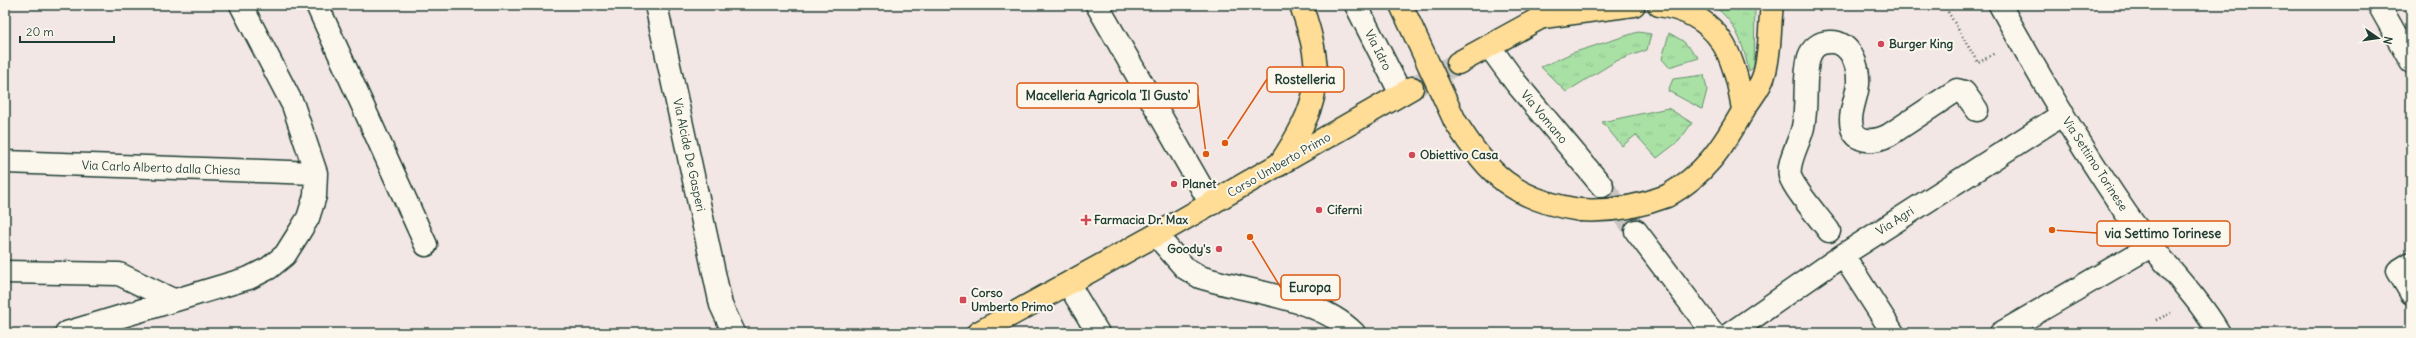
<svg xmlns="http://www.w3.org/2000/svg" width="2416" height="338" viewBox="0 0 2416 338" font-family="Delius,sans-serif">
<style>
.grass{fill:url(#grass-tufts);stroke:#648f6c}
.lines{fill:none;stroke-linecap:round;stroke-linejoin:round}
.minor-tunnel{stroke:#c9c5c2;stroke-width:22;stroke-dasharray:22 11;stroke-linecap:butt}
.major-tunnel{stroke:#c9c5c2;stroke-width:22;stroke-dasharray:22 11;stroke-linecap:butt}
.minor-casing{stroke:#1f3d34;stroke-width:25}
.major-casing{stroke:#1f3d34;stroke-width:25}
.highway-casing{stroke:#1f3d34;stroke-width:25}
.path{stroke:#1f3d34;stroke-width:2.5;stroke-dasharray:1 3;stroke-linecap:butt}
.minor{stroke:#fbf7ec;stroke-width:22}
.major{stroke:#ffdd96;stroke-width:22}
.highway{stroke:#ffdd96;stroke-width:22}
.highway-bridge-casing{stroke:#1f3d34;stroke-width:25;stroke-linecap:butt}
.highway-bridge{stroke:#ffdd96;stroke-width:22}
.poi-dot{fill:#d1495b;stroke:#fbf7ec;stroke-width:1.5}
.labels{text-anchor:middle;stroke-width:4;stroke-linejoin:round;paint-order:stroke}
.poi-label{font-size:12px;font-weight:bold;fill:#1f3d34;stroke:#fbf7ec;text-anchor:start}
.street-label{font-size:12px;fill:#1f3d34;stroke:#fbf7ec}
.leader{fill:none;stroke:#de580e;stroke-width:1.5}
.callout-dot{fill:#de580e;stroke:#fbf7ec;stroke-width:1.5}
.callout{fill:#fbf7ec;stroke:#de580e;stroke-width:1.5}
.callout-label{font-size:13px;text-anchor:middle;font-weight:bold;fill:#1f3d34}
</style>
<defs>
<pattern id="grass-tufts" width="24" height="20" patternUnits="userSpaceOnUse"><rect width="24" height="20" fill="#a9e1a5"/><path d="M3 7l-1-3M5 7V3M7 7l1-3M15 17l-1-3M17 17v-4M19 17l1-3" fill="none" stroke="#91c28f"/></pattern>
</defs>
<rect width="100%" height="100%" fill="#f3e7e5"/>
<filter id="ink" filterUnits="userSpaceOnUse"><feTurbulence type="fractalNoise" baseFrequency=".025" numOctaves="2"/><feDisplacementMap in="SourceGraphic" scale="8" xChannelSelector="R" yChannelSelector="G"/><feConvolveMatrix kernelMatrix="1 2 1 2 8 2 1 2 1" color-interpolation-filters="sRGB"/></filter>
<g filter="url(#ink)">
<path class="grass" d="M1712 5H1755L1754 67 1749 71C1743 44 1736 21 1712 5Z
M1638 32 1651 34 1647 50 1616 61 1566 92 1541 67 1572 53Z
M1669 33 1683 41 1699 58 1669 67 1662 59Z
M1704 75 1707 90 1702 109 1668 91 1673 79Z
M1668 108 1692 123 1679 141 1657 158 1636 135 1622 146 1602 122Z"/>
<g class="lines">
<path class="minor-tunnel" d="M1602 186 1636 231"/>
<path class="major-tunnel" d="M1412 88 1458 63"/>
<g class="minor-casing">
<path id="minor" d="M317 5 426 245
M656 5 721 305 734 333
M1097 5 1211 204
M1356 5 1401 94
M2000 5C2039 76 2080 146 2126 213 2155 255 2193 289 2219 333
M2379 5 2411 62
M1489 46 1516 83 1602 186
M5 162 316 173
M1636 231 1713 333
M1829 231C1820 219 1794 189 1790 176 1787 161 1800 142 1803 127 1808 104 1803 79 1809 57 1812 48 1820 42 1829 42 1851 40 1859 67 1858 84 1857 96 1851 108 1851 120 1851 144 1873 143 1889 135L1957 90 1964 92 1977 110
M1156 235 1185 268 1200 277C1249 293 1317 296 1354 333
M1843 255 1893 333
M2411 263 2398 271 2411 293
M5 272 119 274 173 300
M1069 285 1098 333
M66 333 249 278 269 268 285 255 297 236 308 218 315 196 316 173 293 105 241 5
M1731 333 1843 255 2063 114
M2001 333 2151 246"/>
</g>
<g class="major-casing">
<path id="major" d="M1458 63 1560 7
M978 333 1156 235 1412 88"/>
</g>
<g class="highway-casing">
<path id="highway" d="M1659 5C1720 14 1735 55 1743 110
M1543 17 1634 5
M1455 121C1488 175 1515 200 1580 210
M1279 165C1320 103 1326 76 1301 5
M1667 196C1705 174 1722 148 1743 111 1750 98 1760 89 1764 75 1771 52 1769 28 1772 5"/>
</g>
<path class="path" d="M1944 5 1978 63 1995 53
M2156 320 2171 313"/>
<use href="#minor" class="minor"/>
<use href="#major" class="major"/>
<use href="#highway" class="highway"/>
<g class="highway-bridge-casing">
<path id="highway-bridge" d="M1401 5 1455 121
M1580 210C1611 212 1638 207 1667 196"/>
</g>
<use href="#highway-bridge" class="highway-bridge"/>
</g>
</g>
<g class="poi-dot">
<circle cx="1881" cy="44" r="4"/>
<circle cx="1412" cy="155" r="4"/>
<circle cx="1174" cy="184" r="4"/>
<circle cx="1319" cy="210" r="4"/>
<path d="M1084 214h4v4h4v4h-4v4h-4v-4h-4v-4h4z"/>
<circle cx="1219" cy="249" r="4"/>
<rect x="959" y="296" width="8" height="8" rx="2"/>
</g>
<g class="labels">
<g class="poi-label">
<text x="1889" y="48">Burger King</text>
<text x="1420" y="159">Obiettivo Casa</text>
<text x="1182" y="188">Planet</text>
<text x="1327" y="214">Ciferni</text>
<text x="1094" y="224">Farmacia Dr. Max</text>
<text x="1211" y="253" text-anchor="end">Goody's</text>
<text x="971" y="297">Corso<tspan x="971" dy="14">Umberto Primo</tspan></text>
</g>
<g class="street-label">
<text transform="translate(1378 50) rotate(63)" y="4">Via Idro</text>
<text transform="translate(1544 117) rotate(50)" y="4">Via Vomano</text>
<text transform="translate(689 155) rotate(78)" y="4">Via Alcide De Gasperi</text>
<text transform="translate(2095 164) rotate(57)" y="4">Via Settimo Torinese</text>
<text transform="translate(1279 165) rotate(-30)" y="4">Corso Umberto Primo</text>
<text transform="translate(161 168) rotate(2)" y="4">Via Carlo Alberto dalla Chiesa</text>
<text transform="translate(1895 221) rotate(-33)" y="4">Via Agri</text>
</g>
</g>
<path class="leader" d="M1225 143L1267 79M1206 154L1198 95M2052 230L2097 233M1250 237L1281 288"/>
<g class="callout-dot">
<circle cx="1225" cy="143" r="4"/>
<circle cx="1206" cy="154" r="4"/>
<circle cx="2052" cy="230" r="4"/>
<circle cx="1250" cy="237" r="4"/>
</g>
<g class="callout">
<rect x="1267" y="67" width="77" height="25" rx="4"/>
<rect x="1017" y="83" width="181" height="25" rx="4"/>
<rect x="2097" y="221" width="133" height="25" rx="4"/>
<rect x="1281" y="275" width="59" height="25" rx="4"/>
</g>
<g class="callout-label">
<text x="1305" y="84">Rostelleria</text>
<text x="1108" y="100">Macelleria Agricola 'Il Gusto'</text>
<text x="2163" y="238">via Settimo Torinese</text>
<text x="1310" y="292">Europa</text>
</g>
<rect width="2416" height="338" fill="none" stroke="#fbf7ec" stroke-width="20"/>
<rect x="10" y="10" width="2396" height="318" fill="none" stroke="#1f3d34" stroke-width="1.5" filter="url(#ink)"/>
<g transform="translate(2378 38) rotate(103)" stroke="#fbf7ec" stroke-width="3" paint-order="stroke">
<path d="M0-3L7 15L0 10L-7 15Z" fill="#1f3d34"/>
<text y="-6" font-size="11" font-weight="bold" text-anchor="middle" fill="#1f3d34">N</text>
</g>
<path d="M20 36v6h94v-6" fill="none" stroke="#1f3d34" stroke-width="2"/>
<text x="26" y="36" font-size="12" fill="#1f3d34" stroke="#fbf7ec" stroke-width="3" paint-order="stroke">20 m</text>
</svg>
